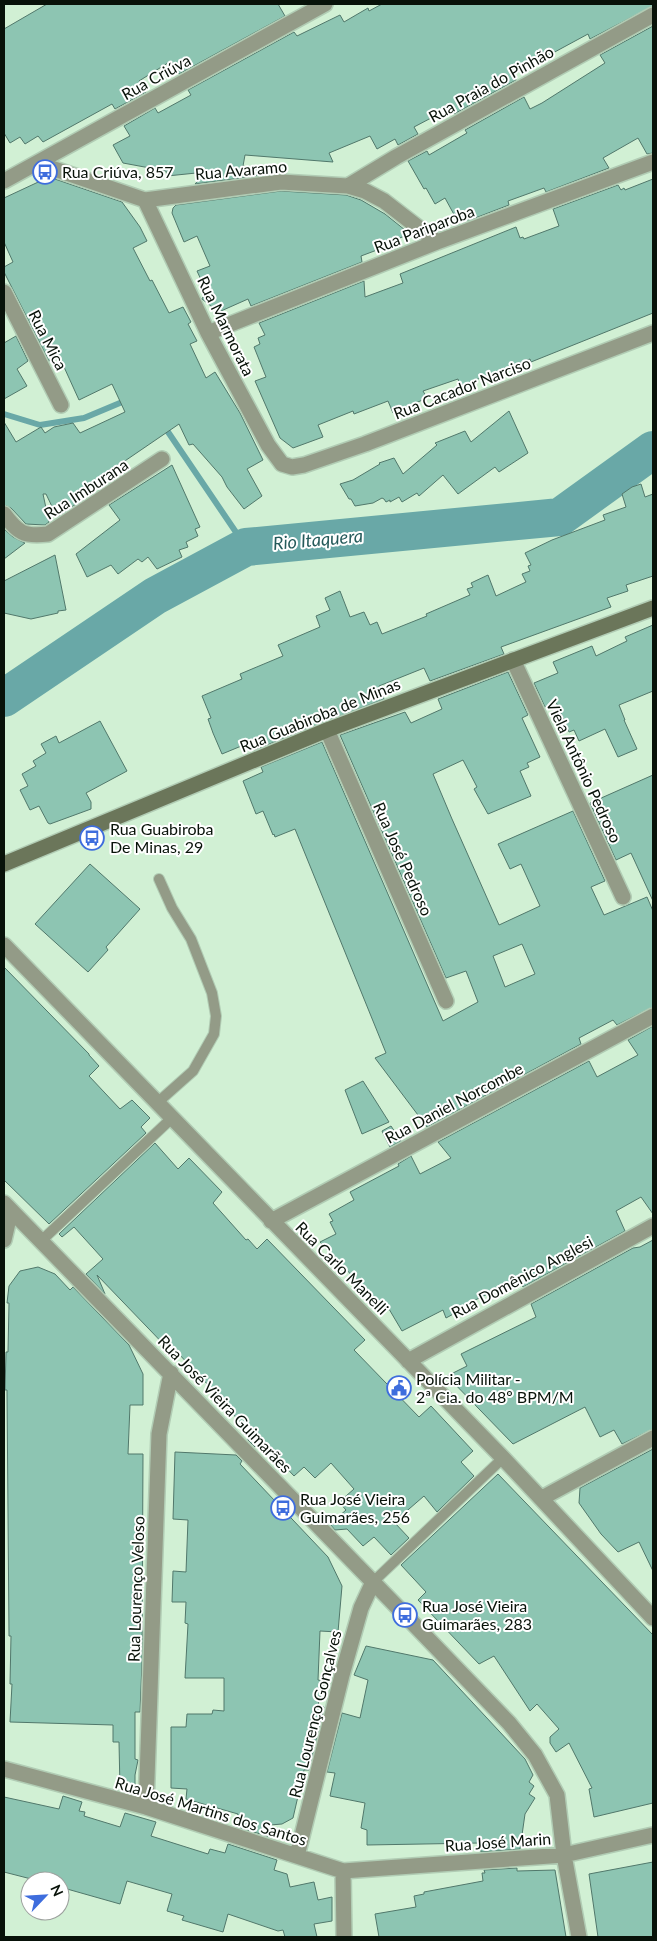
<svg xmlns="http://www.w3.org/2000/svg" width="657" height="1941" viewBox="0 0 657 1941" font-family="Lato,sans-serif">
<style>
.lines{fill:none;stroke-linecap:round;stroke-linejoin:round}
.stream{stroke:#69a8a7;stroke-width:6}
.river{stroke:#69a8a7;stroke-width:38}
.building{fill:#8dc5b2;stroke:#51786b;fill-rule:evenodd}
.lane-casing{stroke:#b1ccb4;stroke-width:12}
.street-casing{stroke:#b1ccb4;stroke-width:18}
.secondary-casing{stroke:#b1ccb4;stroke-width:18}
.lane{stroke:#939b87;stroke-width:10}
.street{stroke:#939b87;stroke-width:15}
.secondary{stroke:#6b765a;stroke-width:15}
.labels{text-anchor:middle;stroke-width:4;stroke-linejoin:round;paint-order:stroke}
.street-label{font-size:16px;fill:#081209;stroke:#fff}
.poi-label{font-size:16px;fill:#081209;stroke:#fff;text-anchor:start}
.water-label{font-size:18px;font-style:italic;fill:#245a5a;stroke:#fff}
</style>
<rect width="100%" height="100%" fill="#d1f0d4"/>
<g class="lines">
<path class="stream" d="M4 414 40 425 84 418 127 400
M164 426 246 547"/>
<path class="river" d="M4 698 155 596 246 547 560 517 653 450"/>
</g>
<path class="building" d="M47 4H278L285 16 179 74 171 61 139 81 146 92 115 109 112 104 43 142 38 136 25 144 20 137 10 143 4 133V29Z
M382 4H653V6L590 39 588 34 514 74 516 80 454 114 450 108 414 127 418 134 398 145 395 139 377 149 370 136 329 153 333 162 245 155 243 166 272 174 195 184 206 172 167 176 166 171 123 163 113 145 130 136 124 126 155 108 158 113 191 95 188 90 294 32 297 36 340 15 344 22 368 8 369 11Z
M653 26V153L647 154 638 138 603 158 609 168 546 192 544 188 508 201 509 205 470 220H457L445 198 435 204 426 188 424 189 408 161 427 151 429 155 467 133 465 130 524 97 530 109 542 103 605 63 600 55Z
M49 177 122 202 140 227 147 241 133 248 150 281 152 280 169 313 183 307 191 322 188 324 197 341 190 344 206 378 215 372 240 413 263 460 247 469 262 496 244 509 227 487 222 477 193 444 189 445 179 424 75 495 79 502 57 517 46 494H43L49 522 45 525 26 524 11 508 4 505V422L16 442 41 427 45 433 54 427 73 423 80 433 125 412 112 384 79 400 59 356 49 361 4 272V267L13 262 4 242V198Z
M653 179V313L531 362 530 359 460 386 458 379 423 391 427 398 393 413 388 401 354 414 353 411 318 425 323 437 293 448 280 438 255 381 266 377 254 347 260 344 258 338 265 335 259 323 364 281 365 297 403 283 400 274 516 227 520 238 523 237 524 239 559 226 553 209 618 185 621 190 624 188 625 190Z
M281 191 346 195 361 200 385 214 410 234 392 241 393 244 361 256 362 262 251 306 248 299 221 311 216 310 202 299V298L208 295 197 271 210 266 197 236 184 242 172 213 173 208 176 205Z
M16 336 28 361 17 369 27 386 4 399V343Z
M509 411 528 453 499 472 495 467 458 494 443 475 419 496 417 493 402 502 399 497 390 502V500L386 502 384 499 382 498 373 503 355 506 351 499H349L340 484 353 480 380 464 379 463 394 458 403 474 437 445 435 443 465 431 471 442Z
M172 465 200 527 195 529 198 536 186 542 188 547 179 550 182 557 157 569 148 557 142 562 138 559 118 574 111 565 87 577 76 554 120 520 109 505Z
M641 484 645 497 653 494V576L626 585 628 591 607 598 611 607 501 647 504 654 430 681 424 668 379 686 384 699 254 750 251 742 222 754 213 733 208 719 211 718 202 696 242 679 240 674 283 656 278 645 320 627 316 616 330 610 325 598 340 591 350 617 364 612 370 625 377 622 382 634 427 616 426 614 470 595 467 589 473 587 471 583 488 575 496 596 526 582 522 574 530 571 528 566 531 565 525 553 552 540 605 520 603 515 626 507 622 494 632 487Z
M4 529 13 537 25 543 4 559Z
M55 555 66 610 58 611V613L31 619 4 613V581Z
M653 625V691L619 705 625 720H624L637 749 618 757 605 729 579 741 574 730 569 732 556 702 545 707 534 683 558 673 553 662 592 646 596 656 627 641 625 637Z
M508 672 528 715 522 718 540 757 527 763 529 767 520 771 531 796 488 814 474 789 477 787 463 760 433 774 452 819 499 925 540 906 521 864 510 869 498 844 573 811 605 881 591 887 604 915 647 897 653 911V1007L617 1025 613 1020 579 1038 581 1044 427 1127 375 1058 386 1053 295 829 275 837 274 834 273 835 263 811 256 814 243 781 263 772 261 767 322 742 443 1021 478 1002 466 971 446 978 340 735 405 712 411 723 442 709 438 699ZM522 944 535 974 505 987 493 956Z
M100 721 127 771 86 793 91 802V809L50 824 48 823 39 806 30 810 20 790 28 786 22 774 36 766 33 761 46 753 41 744 56 736 59 743Z
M653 775V901L631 853 616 860 590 803Z
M90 864 140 909 106 947 108 950 88 972 35 924Z
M4 967 89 1054V1055L99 1066 89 1076 120 1109 132 1100 150 1118 141 1127 146 1133 49 1224 4 1180Z
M653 1026V1214L641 1197 616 1211 625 1231 523 1287 519 1279 471 1302 472 1304 446 1318 443 1310 402 1331 386 1304 381 1306 320 1242 336 1234 330 1222 333 1221 329 1214 354 1200 350 1192 399 1166 398 1164 411 1156 420 1174 451 1158 438 1142 589 1061 597 1077 638 1055 628 1040Z
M363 1081 389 1122 362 1134 345 1090Z
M391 1126 401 1141 390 1147 382 1131Z
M155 1143 178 1169 189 1158 222 1192 213 1203 246 1240 248 1239 257 1249 267 1239 365 1340 354 1350 419 1417 431 1406 473 1451 461 1462 474 1476 437 1512 424 1496 394 1522 409 1538 391 1555 374 1537 363 1546 347 1529 335 1530 330 1524 346 1510 339 1502 354 1489 331 1463 315 1478 304 1467 294 1476 260 1440 255 1447 248 1440V1430L208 1388 210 1387 176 1351 173 1354 97 1275 105 1294 86 1274 103 1259 74 1227 62 1237 59 1234Z
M653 1240V1429L622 1444 614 1430 600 1437 585 1407 513 1444 447 1376 467 1366 461 1354 536 1317 531 1304 633 1248 640 1247Z
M38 1267 55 1274 70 1290 73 1287 129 1345 143 1374V1405H130L128 1454H143L142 1663 140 1712H135V1759L138 1760 135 1775V1794L120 1790 119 1742H113V1725L10 1722 12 1684H10L11 1636H9L7 1390H5L6 1352H8L9 1303H7L9 1286 20 1271Z
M653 1449V1571L639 1542 618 1552 601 1534 579 1503 580 1488Z
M175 1452 236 1455 242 1461 240 1464 328 1557 342 1586 338 1632 320 1631 318 1680 324 1681 318 1705 324 1707 309 1770H304L293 1818 282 1824 270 1825V1837L234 1826 238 1814 186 1799 187 1789 171 1788V1727H186L187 1714H212L213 1710 224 1711V1678H185L188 1624 185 1623 186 1602H172L173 1571 186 1572 188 1520 173 1519Z
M498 1474 653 1635V1803L594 1817 589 1789 592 1788 569 1743 556 1752 550 1743V1737L559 1729 537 1704 530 1711 494 1656 479 1664 418 1600 426 1592 401 1565Z
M366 1646 433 1660 525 1759 533 1775 529 1782 534 1786 529 1794 535 1798 525 1814 520 1849 481 1852 480 1843 367 1845V1830L361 1828 365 1803 330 1796 335 1773 327 1772 342 1713 360 1718 368 1680 354 1675Z
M63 1796 82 1802 79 1811 85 1812 84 1816 120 1827 125 1813 156 1822 151 1836 208 1854 210 1849 225 1853 228 1844 277 1860 274 1870 287 1874 290 1887 314 1882 318 1900 332 1897V1921L314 1924 317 1937H285L283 1930 278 1931 228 1914 223 1932 182 1920 184 1916 167 1911 172 1894 127 1881 120 1904 60 1887V1881H39L4 1872V1797L59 1809Z
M653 1862V1937H598L589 1874Z
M517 1868V1871L555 1870 566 1937H379L375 1914 416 1907 414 1896 424 1894V1892L483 1881 482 1873H485L484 1870Z"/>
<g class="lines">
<g class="lane-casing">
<path id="lane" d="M157 1103 193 1071 214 1034 216 1016 212 993 191 939 172 908 159 879
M40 1242 172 1118
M373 1582 503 1458"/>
</g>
<g class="street-casing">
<path id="street" d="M37 163 145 200 281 182 348 186 365 191 384 201 437 242
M4 181 325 4
M348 186 396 157 653 15
M145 200 208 333 268 445 282 464 292 467 304 465 365 444 653 333
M4 292 61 405
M208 333 437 242 653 162
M4 514C18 533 24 537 48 534L162 459
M513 660 623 897
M327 730 446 1001
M4 945 503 1458 653 1618
M4 1203 405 1615 509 1723 535 1755 557 1795 564 1855 579 1937
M271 1221 653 1016
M4 1240 11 1210
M408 1361 653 1226
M542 1498 653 1438
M4 1769 146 1807 343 1871 564 1855 653 1835
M146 1807 159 1434 171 1373
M297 1856 342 1675 361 1608 373 1582
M343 1871 344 1937"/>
</g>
<g class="secondary-casing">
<path id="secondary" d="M4 864 327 730 653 608"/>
</g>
<use href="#lane" class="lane"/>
<use href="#street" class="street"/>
<use href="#secondary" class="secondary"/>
</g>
<defs>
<g id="bus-ring" transform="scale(1.25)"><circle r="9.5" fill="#fff" stroke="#3e6ddd" stroke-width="1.5"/><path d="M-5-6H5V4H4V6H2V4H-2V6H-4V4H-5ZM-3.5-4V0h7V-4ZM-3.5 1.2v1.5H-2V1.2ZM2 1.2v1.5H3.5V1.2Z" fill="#3e6ddd"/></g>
<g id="civic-ring" transform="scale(1.25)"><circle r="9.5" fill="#fff" stroke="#3e6ddd" stroke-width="1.5"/><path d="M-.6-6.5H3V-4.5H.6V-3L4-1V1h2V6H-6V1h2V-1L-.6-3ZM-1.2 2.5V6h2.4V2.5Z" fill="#3e6ddd"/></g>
</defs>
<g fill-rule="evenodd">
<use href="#bus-ring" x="45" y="172"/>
<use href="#bus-ring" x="92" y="838"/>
<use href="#civic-ring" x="399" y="1388"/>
<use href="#bus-ring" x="283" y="1508"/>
<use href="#bus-ring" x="405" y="1615"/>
</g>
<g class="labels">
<g class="street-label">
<text transform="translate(156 77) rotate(-29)" y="6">Rua Criúva</text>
<text transform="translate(491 84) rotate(-29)" y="6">Rua Praia do Pinhão</text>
<text transform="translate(241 170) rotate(-5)" y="6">Rua Avaramo</text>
<text transform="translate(424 229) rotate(-21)" y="6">Rua Pariparoba</text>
<text transform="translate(226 326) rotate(64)" y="6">Rua Marmorata</text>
<text transform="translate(48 340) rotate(63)" y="6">Rua Mica</text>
<text transform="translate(462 388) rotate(-21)" y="6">Rua Cacador Narciso</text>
<text transform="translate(86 489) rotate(-33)" y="6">Rua Imburana</text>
<text transform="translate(320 715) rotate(-22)" y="6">Rua Guabiroba de Minas</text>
<text transform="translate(584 771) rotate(65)" y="6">Viela Antônio Pedroso</text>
<text transform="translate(403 859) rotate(66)" y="6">Rua José Pedroso</text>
<text transform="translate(454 1103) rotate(-28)" y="6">Rua Daniel Norcombe</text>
<text transform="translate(342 1268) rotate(45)" y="6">Rua Carlo Manelli</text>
<text transform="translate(522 1277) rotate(-28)" y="6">Rua Domênico Anglesi</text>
<text transform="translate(225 1404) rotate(46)" y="6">Rua José Vieira Guimarães</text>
<text transform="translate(136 1589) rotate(-88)" y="6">Rua Lourenço Veloso</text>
<text transform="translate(315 1714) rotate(-76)" y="6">Rua Lourenço Gonçalves</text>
<text transform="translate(211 1811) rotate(17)" y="6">Rua José Martins dos Santos</text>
<text transform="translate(498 1842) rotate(-4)" y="6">Rua José Marin</text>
</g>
<g class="poi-label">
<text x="62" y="178">Rua Criúva, 857</text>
<text x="110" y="835">Rua Guabiroba<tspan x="110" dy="18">De Minas, 29</tspan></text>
<text x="416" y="1385">Polícia Militar -<tspan x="416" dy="18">2ª Cia. do 48º BPM/M</tspan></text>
<text x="300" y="1505">Rua José Vieira<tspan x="300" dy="18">Guimarães, 256</tspan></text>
<text x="422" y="1612">Rua José Vieira<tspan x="422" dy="18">Guimarães, 283</tspan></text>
</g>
<g class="water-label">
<text transform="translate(318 540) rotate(-5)" y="6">Rio Itaquera</text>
</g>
</g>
<rect width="657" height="1941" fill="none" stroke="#081209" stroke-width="10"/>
<g transform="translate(45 1896) rotate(65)"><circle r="24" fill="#ffffff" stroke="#9ca09d"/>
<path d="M0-4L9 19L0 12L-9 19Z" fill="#3e6ddd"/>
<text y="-8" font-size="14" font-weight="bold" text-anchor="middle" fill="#081209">N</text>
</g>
</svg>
